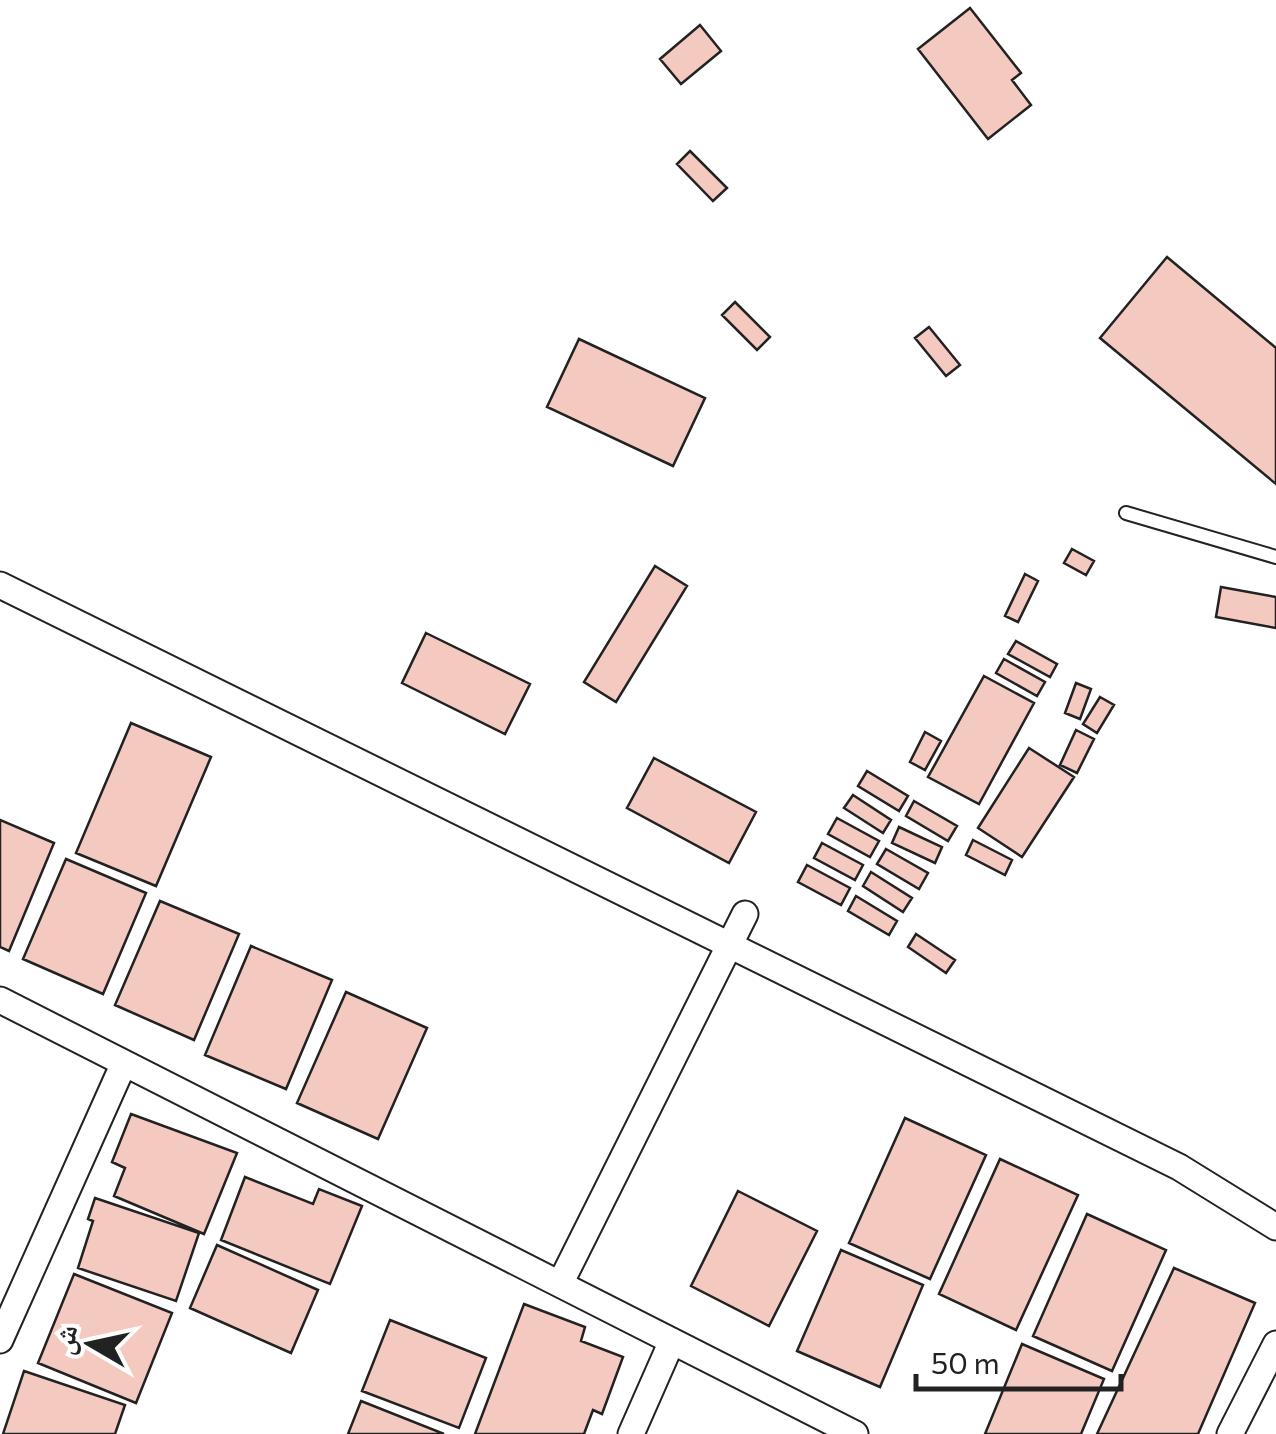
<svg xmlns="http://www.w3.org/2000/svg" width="1276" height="1434" viewBox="0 0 1276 1434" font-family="Commissioner,'Noto Naskh Arabic',sans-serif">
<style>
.building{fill:#f3c9c0;stroke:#222;stroke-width:2.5}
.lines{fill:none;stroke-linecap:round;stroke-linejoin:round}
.service-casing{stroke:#222;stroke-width:16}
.minor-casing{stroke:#222;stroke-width:29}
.service{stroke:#fff;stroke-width:12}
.minor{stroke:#fff;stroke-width:25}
</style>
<rect width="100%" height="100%" fill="#fff"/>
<path class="building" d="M970 8 1021 73 1012 80 1031 105 988 139 918 49Z
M700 25 721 51 681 84 660 59Z
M690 151 727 188 713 201 677 164Z
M1167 257 1276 348V484L1100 338Z
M735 302 770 337 757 350 722 315Z
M929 327 960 365 946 376 915 338Z
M579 339 705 398 673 466 547 407Z
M1072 549 1094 561 1086 575 1064 563Z
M655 566 687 586 616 702 584 682Z
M1025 574 1038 581 1018 622 1005 616Z
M1221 587 1276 597V628L1216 617Z
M426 633 530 684 505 734 402 683Z
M1016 641 1057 664 1050 677 1008 654Z
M1004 659 1045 682 1037 696 996 673Z
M984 676 1034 703 979 804 928 777Z
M1076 683 1091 689 1080 719 1065 713Z
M1100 697 1114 705 1097 733 1083 724Z
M131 723 211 757 156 886 76 853Z
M1076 730 1094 739 1077 773 1060 765Z
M925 732 941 741 925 770 910 762Z
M1029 748 1074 777 1022 857 978 828Z
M654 758 756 812 729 863 627 808Z
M867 771 908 796 899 811 858 786Z
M853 795 891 820 883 833 844 808Z
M914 801 957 826 948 841 906 816Z
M837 818 879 841 870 857 828 834Z
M0 820 54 843 9 951 0 947Z
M899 827 942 847 935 863 892 843Z
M973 840 1012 860 1005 875 966 855Z
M822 843 863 865 855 880 814 858Z
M886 849 928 873 919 889 877 864Z
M66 859 146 893 103 994 23 959Z
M807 865 850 888 841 905 798 882Z
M871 872 912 898 903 912 863 886Z
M856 896 897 921 889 935 848 911Z
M160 901 239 934 194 1040 115 1005Z
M916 934 955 960 946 973 908 947Z
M251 946 332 980 286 1089 205 1055Z
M346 992 427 1028 378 1139 297 1103Z
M131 1114 237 1153 204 1234 114 1196 125 1168 112 1162Z
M905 1118 986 1155 930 1279 849 1243Z
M1000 1159 1078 1195 1016 1330 939 1294Z
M245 1177 313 1204 319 1189 362 1206 330 1284 221 1240Z
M738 1191 817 1231 769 1326 691 1286Z
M95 1198 199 1233 176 1301 78 1268 93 1221 88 1219Z
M1087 1214 1166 1250 1112 1371 1033 1336Z
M217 1245 318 1290 291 1353 190 1308Z
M841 1250 923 1285 880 1387 797 1351Z
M1174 1268 1255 1303 1198 1434H1097Z
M74 1274 172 1313 136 1403 38 1363Z
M524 1304 585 1327 581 1341 623 1357 602 1414 593 1410 584 1434H475Z
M390 1320 486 1358 459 1428 362 1391Z
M1022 1344 1104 1379 1081 1434H985Z
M24 1371 125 1405 115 1434H3Z
M361 1401 444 1434H348Z"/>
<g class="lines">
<g class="service-casing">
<path id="service" d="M1126 513 1276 557"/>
</g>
<g class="minor-casing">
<path id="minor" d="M0 585 1179 1167 1276 1227
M0 1000 855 1434
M560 1284 745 914
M0 1340 124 1063
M631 1434 672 1341
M1230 1434 1276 1344"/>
</g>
<use href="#service" class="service"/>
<use href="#minor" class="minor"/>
</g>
<g transform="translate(90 1344) rotate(279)" stroke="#ffffff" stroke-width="8" paint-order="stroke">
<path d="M0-8L18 38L0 25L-18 38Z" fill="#222222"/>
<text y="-15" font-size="28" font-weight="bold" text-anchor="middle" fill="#222222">ش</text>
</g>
<path d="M916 1374v15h205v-15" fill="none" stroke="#222222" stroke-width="5"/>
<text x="931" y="1374" font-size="30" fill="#222222" stroke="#ffffff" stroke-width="8" paint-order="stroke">50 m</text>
</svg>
